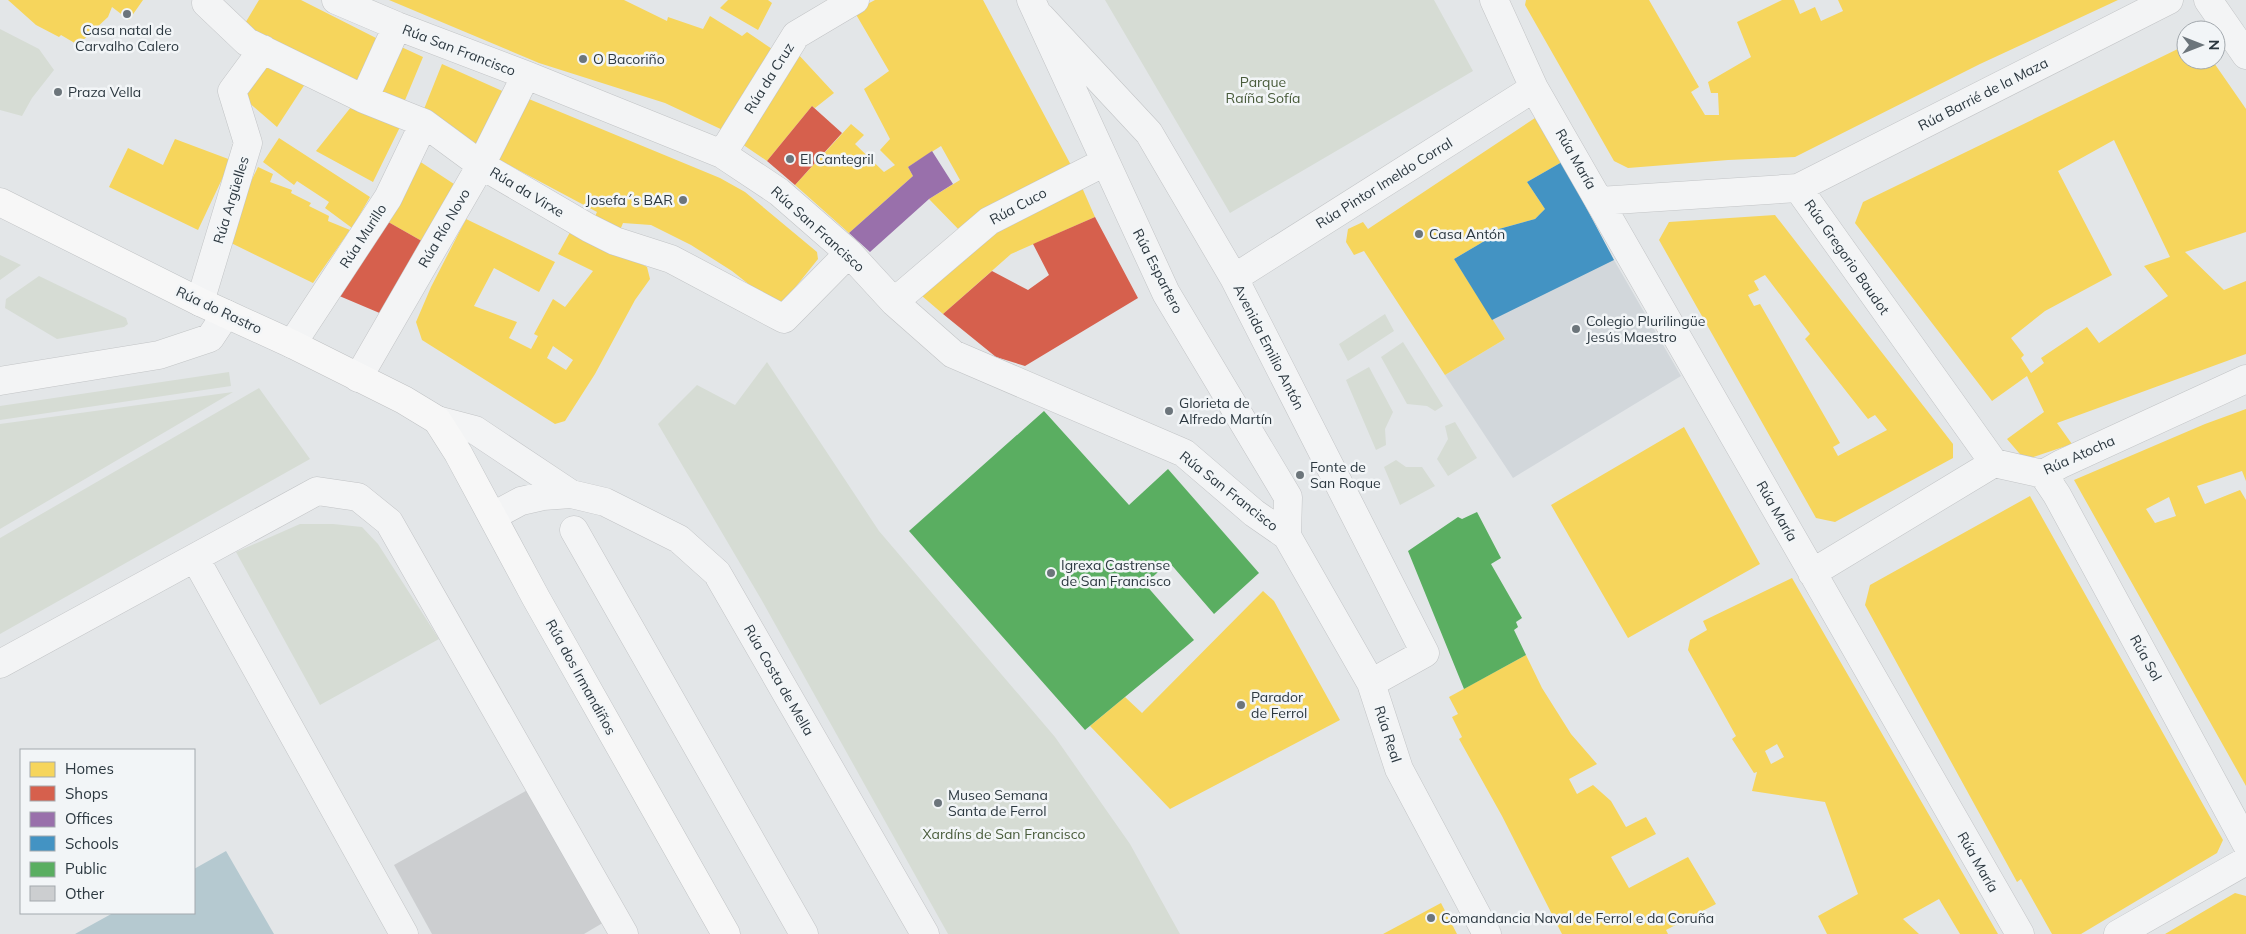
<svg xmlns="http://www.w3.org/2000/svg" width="2246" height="934" viewBox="0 0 2246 934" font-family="Mulish,sans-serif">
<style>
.built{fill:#d2d7db}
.green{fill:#d6dcd4}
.water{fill:#b5c9d0}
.homes{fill:#f6d55c;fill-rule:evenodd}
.shops{fill:#d6604d}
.offices{fill:#9970ab}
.schools{fill:#4393c3}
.public{fill:#5aae61}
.building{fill:#ccced0}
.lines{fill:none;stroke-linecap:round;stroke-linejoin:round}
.minor-casing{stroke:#c2c4c6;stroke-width:29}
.major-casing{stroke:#c0c3c5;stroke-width:29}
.minor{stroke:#f3f4f5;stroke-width:28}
.major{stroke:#f7f7f7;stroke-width:28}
.poi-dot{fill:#6c757b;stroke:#f2f5f7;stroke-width:2}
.labels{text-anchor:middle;stroke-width:5;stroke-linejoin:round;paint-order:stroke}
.poi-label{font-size:14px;fill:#2c3840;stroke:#f2f5f7;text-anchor:start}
.street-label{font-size:14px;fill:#2c3840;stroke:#f2f5f7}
.park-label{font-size:14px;fill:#485b3a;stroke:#f2f5f7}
</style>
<rect width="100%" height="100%" fill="#e3e6e8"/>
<path class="built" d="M1562 162 1614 260 1681 376 1513 478 1445 375 1505 339 1492 320Z"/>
<path class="green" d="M1105 0H1434L1473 71 1230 213Z
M0 29 39 49 54 70 32 98 22 116 0 110Z
M0 255 21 265 0 280Z
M39 276 126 318 128 324 124 327 57 339 5 308 6 299Z
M1385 314 1394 331 1348 361 1339 344Z
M1403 342 1443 406 1435 411 1427 406 1407 404 1381 357Z
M767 362 879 531 1055 737 1130 844 1180 934H948L761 599 658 424 697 385 735 405Z
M1369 367 1393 412 1385 429 1386 445 1376 450 1346 380Z
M229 372 231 386 0 420V406Z
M259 388 310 459 0 634V538Z
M233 392 0 529V424Z
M1455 422 1477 458 1448 476 1437 459 1448 439 1445 426Z
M1396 460 1406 467H1422L1435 486 1400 505 1384 467Z
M300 524H333L362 527 378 544 439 639 320 705 236 552Z"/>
<path class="water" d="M226 851 274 934H75L113 913H194V869Z"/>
<path class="homes" d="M8 0H143L129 20 112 7 108 17 78 45 61 35 59 37 36 25Z
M259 0H301L380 40 359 84 244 25Z
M389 0H624L667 21 668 17 703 29 710 16 742 36 747 32 778 53 727 132 665 103 539 63Z
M728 0H768L772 3 758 30 720 8Z
M875 0H983L1072 167 963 234 929 199 960 180 941 146 908 167 913 176 849 233 795 185 851 124 864 135 855 144 884 172 895 165 880 150 890 139 864 89 889 71 854 11Z
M1526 0H1649L1699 87 1691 92 1705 115H1719L1718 93H1711L1708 82 1751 57 1737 22 1782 0H1794L1800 14 1815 7 1821 21 1843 11 1838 0H2118L1980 64 1795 157 1728 160 1628 168 1614 161 1525 5Z
M397 45 423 57 403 105 374 92Z
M2186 45V60H2212L2246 109V232L2185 252 2224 290 2246 281V354L2057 423 2072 444 2025 460 2007 439 2044 412 2027 376 1992 401 1855 223 1863 202ZM2114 140 2170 257 2144 266 2168 296 2099 343 2087 327 2041 358 2044 363 2031 373 2021 358 2024 355 2011 338 2045 311 2112 275 2058 171Z
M797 53 834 93 815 108 812 106 767 161 739 142Z
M269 62 307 81 277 127 240 95Z
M442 64 509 94 481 153 422 114Z
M524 97 720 178 745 192 817 252 818 259 782 304 775 305 732 271 691 245 651 225 623 223 618 235 591 225 597 212 496 158Z
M355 102 401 125 373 182 316 151Z
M1535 118 1562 162 1527 182 1545 209 1535 219 1488 232 1493 236 1454 259 1505 339 1445 375 1364 251 1354 255 1346 242 1348 229 1363 222 1368 229Z
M279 138 370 197 352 228 325 208 329 202 297 181 294 185 263 162Z
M175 139 231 160 198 230 109 187 128 148 163 165Z
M413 157 460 188 427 244 383 219Z
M258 167 273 174 270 182 292 190 291 193 311 203 309 206 329 216 328 221 350 230 313 283 223 239Z
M1080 183 1095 217 1011 254 943 314 915 290 983 236Z
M1775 215 1953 444V458L1835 522 1816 518 1659 240 1669 222ZM1765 275 1810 334 1805 339 1868 419 1875 415 1887 430 1838 456 1833 447 1840 443 1760 304 1754 306 1748 295 1759 290 1754 281Z
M466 219 555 262 539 292 494 268 474 306 517 322 509 338 531 349 538 336 534 334 553 299 565 307 593 271 558 254 574 225 647 267 650 279 635 300 595 374 565 421 555 424 422 340 416 322 431 287ZM553 346 573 360 566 370 547 358Z
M2246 409V481L2242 471 2197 486 2205 504 2240 490 2246 500V786L2074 480 2205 424ZM2169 497 2176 516 2155 523 2146 509Z
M1684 427 1760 564 1628 638 1551 505Z
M2030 496 2223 840 2217 853 2081 934H2052L2021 879 2017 882 1865 605 1870 585Z
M1792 578 1826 637 1998 934H1960L1939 899 1903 919 1919 934H1827L1818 916 1858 894 1825 802 1752 791 1757 772 1754 773 1732 739 1736 736 1688 650 1690 640 1707 630 1703 621ZM1777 744 1784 757 1771 764 1765 751Z
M1263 591 1274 601 1340 720 1170 809 1090 726 1125 697 1142 713Z
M1526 655 1542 688 1571 734 1597 764 1569 779 1577 794 1593 785 1611 801 1626 827 1646 817 1656 834 1611 857 1629 888 1688 857 1716 904 1666 930 1668 934H1562L1502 816 1459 739 1462 737 1452 717 1458 714 1449 697Z
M2235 893 2246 896V934H2165Z
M1441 903 1457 934H1383Z"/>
<path class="shops" d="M812 106 842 133 795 185 767 161Z
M1095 217 1138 298 1025 366 996 357 943 314 992 271 1028 290 1049 275 1033 244Z
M383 219 427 244 389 317 337 295Z"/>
<path class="offices" d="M932 151 953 184 929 199 870 252 849 233 913 176 908 167Z"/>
<path class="schools" d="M1562 162 1614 260 1492 320 1454 259 1493 236 1488 232 1535 219 1545 209 1527 182Z"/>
<path class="public" d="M1044 411 1129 505 1168 469 1259 573 1214 614 1169 562 1145 584 1194 640 1085 730 909 531Z
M1477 512 1501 558 1491 564 1522 618 1516 622 1518 627 1514 630 1526 655 1464 689 1408 551 1458 517 1462 519Z"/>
<path class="building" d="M531 788 606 921 584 934H432L394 865Z"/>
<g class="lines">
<g class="minor-casing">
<path id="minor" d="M209 0 206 3 247 42 364 99 424 123 481 165 589 228 615 241 671 259 784 319 849 253
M336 0 397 26 526 75 722 154 779 192 849 253 894 302 953 354 1184 453 1254 513 1287 536 1371 683 1399 769 1487 934
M1031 0 1166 293 1288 497 1287 536
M1494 0 1534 88 2020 934
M2208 0 2246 55
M1041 17 1149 133 1234 278 1425 653 1371 683
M364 99 397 26
M722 154 796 35 855 0
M1798 188 2169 0
M1599 201 1798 188 1994 463
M1234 278 1534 88
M200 302 248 143 232 91 263 49
M894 302 989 221 1105 162
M292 344 388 198 424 123
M358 378 481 165 526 75
M0 381 159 355 210 338 226 314
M437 420 475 430 571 494
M2043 474 2057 495 2246 843
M493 516 521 501 543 496 571 494 605 502 679 539 717 573 925 934
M574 530 804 934
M195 558 404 934
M1812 573 1994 463 2043 474 2061 464 2246 379
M0 664 317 491 358 497 389 522 624 934
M2118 934 2246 861"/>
</g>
<g class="major-casing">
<path id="major" d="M0 202 200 302 292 344 404 400 437 420 458 453 536 598 726 934"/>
</g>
<use href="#minor" class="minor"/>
<use href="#major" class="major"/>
</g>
<g class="poi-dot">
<circle cx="127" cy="14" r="5"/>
<circle cx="583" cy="59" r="5"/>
<circle cx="58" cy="92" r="5"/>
<circle cx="790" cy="159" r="5"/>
<circle cx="683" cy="200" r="5"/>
<circle cx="1419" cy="234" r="5"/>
<circle cx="1576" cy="329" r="5"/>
<circle cx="1169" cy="411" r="5"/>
<circle cx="1300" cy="475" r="5"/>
<circle cx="1051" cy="573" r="5"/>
<circle cx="1241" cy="705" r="5"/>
<circle cx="938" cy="803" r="5"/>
<circle cx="1431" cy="918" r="5"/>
</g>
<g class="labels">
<g class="poi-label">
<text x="127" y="35" text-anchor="middle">Casa natal de<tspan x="127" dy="16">Carvalho Calero</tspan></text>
<text x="593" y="64">O Bacoriño</text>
<text x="68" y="97">Praza Vella</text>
<text x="800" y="164">El Cantegril</text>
<text x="673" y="205" text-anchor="end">Josefa´s BAR</text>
<text x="1429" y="239">Casa Antón</text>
<text x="1586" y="326">Colegio Plurilingüe<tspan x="1586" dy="16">Jesús Maestro</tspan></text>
<text x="1179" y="408">Glorieta de<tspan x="1179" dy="16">Alfredo Martín</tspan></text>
<text x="1310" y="472">Fonte de<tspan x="1310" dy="16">San Roque</tspan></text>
<text x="1061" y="570">Igrexa Castrense<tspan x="1061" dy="16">de San Francisco</tspan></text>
<text x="1251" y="702">Parador<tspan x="1251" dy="16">de Ferrol</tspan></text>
<text x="948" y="800">Museo Semana<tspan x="948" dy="16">Santa de Ferrol</tspan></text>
<text x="1441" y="923">Comandancia Naval de Ferrol e da Coruña</text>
</g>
<g class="street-label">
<text transform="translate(459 50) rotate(21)" y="5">Rúa San Francisco</text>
<text transform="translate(769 78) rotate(-58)" y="5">Rúa da Cruz</text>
<text transform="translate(1983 94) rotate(-27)" y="5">Rúa Barrié de la Maza</text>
<text transform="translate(1576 159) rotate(60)" y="5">Rúa María</text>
<text transform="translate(1384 183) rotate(-32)" y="5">Rúa Pintor Imeldo Corral</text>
<text transform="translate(527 192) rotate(31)" y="5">Rúa da Virxe</text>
<text transform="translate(231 200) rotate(-73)" y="5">Rúa Argüelles</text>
<text transform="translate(1018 206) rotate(-28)" y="5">Rúa Cuco</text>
<text transform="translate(444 228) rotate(-60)" y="5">Rúa Río Novo</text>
<text transform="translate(818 229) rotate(42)" y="5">Rúa San Francisco</text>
<text transform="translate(363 236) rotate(-57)" y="5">Rúa Murillo</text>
<text transform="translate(1847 257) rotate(55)" y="5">Rúa Gregorio Baudot</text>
<text transform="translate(1158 271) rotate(63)" y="5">Rúa Espartero</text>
<text transform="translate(219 310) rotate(25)" y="5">Rúa do Rastro</text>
<text transform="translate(1269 347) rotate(63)" y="5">Avenida Emilio Antón</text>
<text transform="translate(2079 455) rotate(-24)" y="5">Rúa Atocha</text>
<text transform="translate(1229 491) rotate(38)" y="5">Rúa San Francisco</text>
<text transform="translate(1777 511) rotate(60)" y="5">Rúa María</text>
<text transform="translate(2146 658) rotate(61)" y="5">Rúa Sol</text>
<text transform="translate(581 677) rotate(61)" y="5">Rúa dos Irmandiños</text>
<text transform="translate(779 680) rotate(60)" y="5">Rúa Costa de Mella</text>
<text transform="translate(1388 734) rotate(72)" y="5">Rúa Real</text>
<text transform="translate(1978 862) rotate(60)" y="5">Rúa María</text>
</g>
<g class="park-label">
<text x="1263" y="87">Parque<tspan x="1263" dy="16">Raíña Sofía</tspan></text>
<text x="1004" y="839">Xardíns de San Francisco</text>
</g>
</g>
<rect x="20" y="749" width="175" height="165" fill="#f2f5f7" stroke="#a3a9ae"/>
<rect x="30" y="762" width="25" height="15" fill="#f6d55c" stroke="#a3a9ae"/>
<text x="65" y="774" font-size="15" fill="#2c3840">Homes</text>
<rect x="30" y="786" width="25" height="15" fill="#d6604d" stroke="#a3a9ae"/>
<text x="65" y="799" font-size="15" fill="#2c3840">Shops</text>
<rect x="30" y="812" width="25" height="15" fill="#9970ab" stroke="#a3a9ae"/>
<text x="65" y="824" font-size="15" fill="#2c3840">Offices</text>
<rect x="30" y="836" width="25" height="15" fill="#4393c3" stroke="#a3a9ae"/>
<text x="65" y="849" font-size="15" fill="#2c3840">Schools</text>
<rect x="30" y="862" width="25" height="15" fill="#5aae61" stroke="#a3a9ae"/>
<text x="65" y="874" font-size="15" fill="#2c3840">Public</text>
<rect x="30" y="886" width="25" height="15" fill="#ccced0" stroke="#a3a9ae"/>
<text x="65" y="899" font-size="15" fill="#2c3840">Other</text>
<g transform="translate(2201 45) rotate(90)"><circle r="24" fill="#f2f5f7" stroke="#a3a9ae"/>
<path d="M0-4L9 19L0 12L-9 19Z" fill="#6c757b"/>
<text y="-8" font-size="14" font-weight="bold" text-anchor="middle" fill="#2c3840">N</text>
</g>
</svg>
